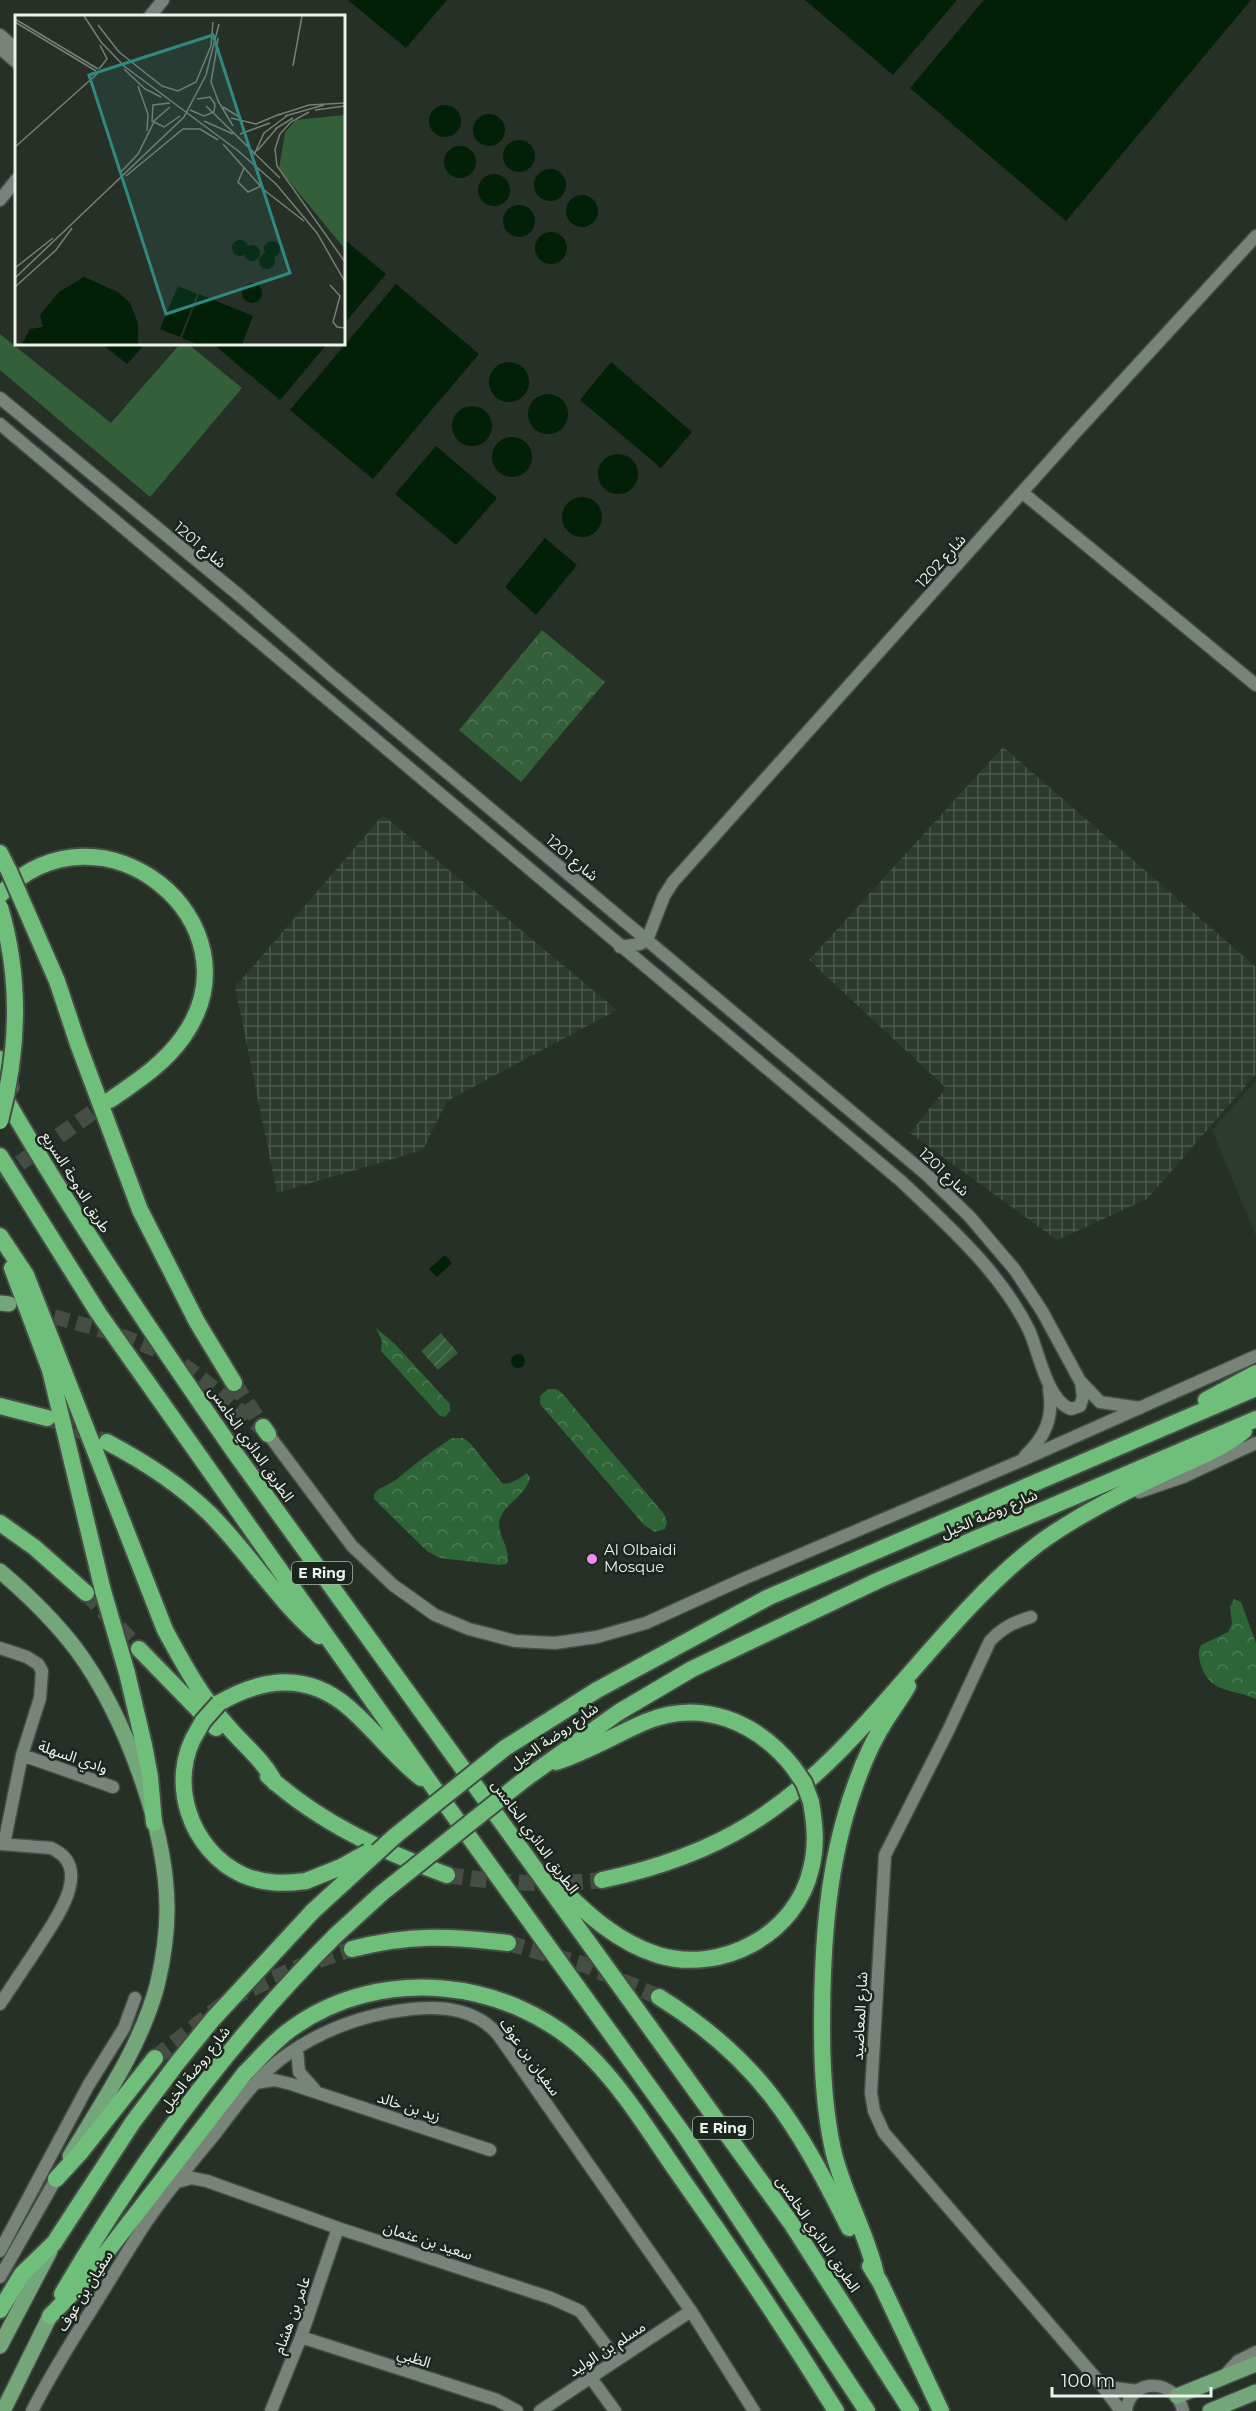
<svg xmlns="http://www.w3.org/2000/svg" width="1256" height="2411" viewBox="0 0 1256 2411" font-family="Montserrat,'Noto Sans Arabic',sans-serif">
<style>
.built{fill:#2c3b2e}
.industrial{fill:url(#industrial-grid)}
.grass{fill:#335f39}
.forest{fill:url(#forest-crowns)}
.park{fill:url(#park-crowns)}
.garden{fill:url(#garden-furrows)}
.water{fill:#021f07}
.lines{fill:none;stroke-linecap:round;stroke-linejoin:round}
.major-tunnel{stroke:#454d45;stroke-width:15;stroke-dasharray:15 8;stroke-linecap:butt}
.highway-tunnel{stroke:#454d45;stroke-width:16;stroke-dasharray:16 8;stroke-linecap:butt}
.minor-casing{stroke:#444c45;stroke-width:15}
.major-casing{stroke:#444c45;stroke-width:18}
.highway-casing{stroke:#444c45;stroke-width:20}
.minor{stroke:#788379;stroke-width:12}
.major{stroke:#73a77a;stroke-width:15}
.highway{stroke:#6fbf7a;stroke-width:16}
.highway-bridge-casing{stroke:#444c45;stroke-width:20;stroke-linecap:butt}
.highway-bridge{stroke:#6fbf7a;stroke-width:16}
.poi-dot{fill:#f28af2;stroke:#1d261e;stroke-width:2}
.labels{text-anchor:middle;stroke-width:5;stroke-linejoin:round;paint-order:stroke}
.shield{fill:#1d261e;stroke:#aeb5ae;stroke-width:1.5}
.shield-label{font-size:14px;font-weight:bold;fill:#ecf2ec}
.street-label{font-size:15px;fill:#ecf2ec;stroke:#1d261e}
.poi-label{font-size:15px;fill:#ecf2ec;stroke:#1d261e;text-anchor:start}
.inset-road{fill:none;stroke:#767e76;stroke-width:1.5}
.view{fill:#308981;fill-opacity:0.15;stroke:#308981;stroke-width:3}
.inset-edge{fill:none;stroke:#ecf2ec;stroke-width:3}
</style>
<defs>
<pattern id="industrial-grid" width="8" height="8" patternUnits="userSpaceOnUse" patternTransform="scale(1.5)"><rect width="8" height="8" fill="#2c3b2e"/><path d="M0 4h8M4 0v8" fill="none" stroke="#4b584c"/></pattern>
<pattern id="forest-crowns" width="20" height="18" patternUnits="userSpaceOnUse" patternTransform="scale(1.5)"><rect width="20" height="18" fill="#2e6536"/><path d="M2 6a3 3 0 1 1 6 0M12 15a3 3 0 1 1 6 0" fill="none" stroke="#4c7c53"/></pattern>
<pattern id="park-crowns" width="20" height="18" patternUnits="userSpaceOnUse" patternTransform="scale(1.5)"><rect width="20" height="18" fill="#335f39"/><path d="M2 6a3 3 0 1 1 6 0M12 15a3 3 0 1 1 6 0" fill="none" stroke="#517656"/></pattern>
<pattern id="garden-furrows" width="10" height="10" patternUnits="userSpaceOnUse" patternTransform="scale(1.5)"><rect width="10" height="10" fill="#335f39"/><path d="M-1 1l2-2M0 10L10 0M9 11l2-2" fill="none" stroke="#517656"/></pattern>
</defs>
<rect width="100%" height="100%" fill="#273027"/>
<path class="built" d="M1256 1081V1236L1212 1130Z"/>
<path class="industrial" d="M1003 747 1256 967V1074L1147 1199 1057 1240 910 1133 946 1088 809 960Z
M383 815 617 1010 447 1101 423 1150 277 1193 235 987Z"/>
<path class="grass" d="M0 334 111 423 180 344H188L242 388 150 497 0 370Z"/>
<path class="forest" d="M376 1328 395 1344 450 1404V1411L445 1417 440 1416 381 1351 382 1341Z
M548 1389H556L562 1393 664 1514 667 1522 665 1529 655 1532 644 1525 540 1404V1396Z
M452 1438H463L470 1443 502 1483C510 1486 519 1478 527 1473L530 1478C524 1498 506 1502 500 1519 495 1534 512 1547 507 1564L499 1565 440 1558 427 1551 374 1499V1494C380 1486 391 1485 398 1478 415 1464 433 1450 452 1438Z
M1234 1599 1241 1602 1256 1643V1699C1234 1689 1211 1693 1202 1668 1199 1659 1197 1653 1201 1645L1228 1632 1232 1624 1230 1607Z"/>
<path class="park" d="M542 630 605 682 521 782 459 730Z"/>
<path class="garden" d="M441 1333 458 1353 438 1370 421 1351Z"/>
<path class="water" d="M348 0H447L406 48Z
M805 0H957L893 75Z
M984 0H1251L1066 221 910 88Z
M429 121a16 16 0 1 1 32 0a16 16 0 1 1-32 0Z
M473 130a16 16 0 1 1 32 0a16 16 0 1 1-32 0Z
M503 156a16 16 0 1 1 32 0a16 16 0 1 1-32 0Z
M444 162a16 16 0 1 1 32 0a16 16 0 1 1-32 0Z
M534 185a16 16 0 1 1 32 0a16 16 0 1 1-32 0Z
M478 190a16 16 0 1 1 32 0a16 16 0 1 1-32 0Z
M566 211a16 16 0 1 1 32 0a16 16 0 1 1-32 0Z
M503 221a16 16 0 1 1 32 0a16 16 0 1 1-32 0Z
M535 248a16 16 0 1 1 32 0a16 16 0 1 1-32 0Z
M344 239 386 274 344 324Z
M396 284 479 354 373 479 290 410Z
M102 344H145L127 364Z
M213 344H327L280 400Z
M611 362 692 432 661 468 580 400Z
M489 382a20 20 0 1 1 40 0a20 20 0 1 1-40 0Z
M528 414a20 20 0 1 1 40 0a20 20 0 1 1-40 0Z
M452 426a20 20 0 1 1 40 0a20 20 0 1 1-40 0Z
M492 457a20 20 0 1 1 40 0a20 20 0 1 1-40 0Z
M436 446 497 498 456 545 395 494Z
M598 474a20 20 0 1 1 40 0a20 20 0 1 1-40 0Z
M562 517a20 20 0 1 1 40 0a20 20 0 1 1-40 0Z
M545 538 577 565 536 615 505 587Z
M445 1255 452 1263 437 1277 429 1269Z
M511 1361a7 7 0 1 1 14 0a7 7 0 1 1-14 0Z"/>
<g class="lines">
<path class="major-tunnel" d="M32 1311C83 1325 146 1338 189 1369 214 1387 237 1409 261 1428"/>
<path class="highway-tunnel" d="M0 1177 110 1100
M234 1383 263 1427
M53 1420 107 1442
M86 1593 139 1649
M447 1875C500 1883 549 1886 602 1880
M508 1943 585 1965 659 1997
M155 2058 231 1998 301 1966 352 1949"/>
<g class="minor-casing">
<path id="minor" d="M150 16 163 0
M0 35 16 49
M0 48 16 62
M0 200 16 180
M0 398 240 596 332 676 927 1175 970 1217 1015 1270 1042 1311 1080 1381 1100 1402 1140 1408
M0 424 901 1181C947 1225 1000 1271 1029 1330 1039 1352 1047 1401 1071 1409L1080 1406 1083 1397 1081 1382
M1023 493 1256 685
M620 947 640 944 647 940 664 896 673 882 1075 433 1256 236
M268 1434 352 1546 393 1585 435 1615 469 1629 515 1641 555 1643 597 1637 646 1623 743 1579 1018 1462 1256 1356
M1025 1456C1045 1437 1054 1418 1049 1389
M1139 1492 1183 1477 1256 1443
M1031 1617C1014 1622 1002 1628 990 1641L948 1731 885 1855 871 2093 874 2111 884 2133 1100 2383 1121 2411
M0 1648 27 1657 38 1664 42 1671 40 1698 22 1755 4 1844
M22 1755 113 1787
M0 1844 51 1848C97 1868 52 1924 36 1950 24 1968 12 1986 0 2004
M297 2049 299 2072 315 2090
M256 2083 274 2080 291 2084 490 2150
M177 2182 192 2178 207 2181 338 2228 551 2298 580 2311 617 2360
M0 2251 88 2086 124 2028 135 1998
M0 2277 56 2179
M301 2337 497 2400 517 2411
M1224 2376 1238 2361 1256 2352
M591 2378 615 2411
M1100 2383 1115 2388 1137 2391
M32 2411C50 2376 71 2342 92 2309 110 2280 127 2252 145 2224 166 2193 191 2163 215 2134 235 2108 255 2079 281 2059 320 2030 364 2014 412 2009 444 2006 477 2009 499 2036L691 2311 754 2411
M271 2411 301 2337 338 2228
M540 2411 691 2311
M1126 2411C1130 2377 1176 2378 1183 2411"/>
</g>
<g class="major-casing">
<path id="major" d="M0 1303 9 1304
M0 1571C28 1595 54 1620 76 1649 124 1714 167 1828 167 1909 167 1934 163 1961 157 1986 140 2048 103 2101 70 2156
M0 2346 50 2251
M1177 2396 1256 2364
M3 2411 50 2316
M1210 2411 1256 2392"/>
</g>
<g class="highway-casing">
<path id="highway" d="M0 853 9 871
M0 895C101 790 264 923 183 1037 164 1064 136 1082 110 1100
M78 1044 140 1210 197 1322 234 1383
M0 1059 10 1087
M1 1091C73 1216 153 1335 235 1453L791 2223 911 2411
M0 1156 99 1314 434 1788 684 2135 867 2411
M0 1236 26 1275 165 1630C183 1663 200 1695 225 1723 242 1744 263 1759 275 1783
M12 1268 50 1370 103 1591 127 1673 144 1745 150 1777 154 1823
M1206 1400 1256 1373
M0 1406 47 1418
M263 1427 268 1434
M107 1442C145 1462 178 1483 209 1513 248 1552 277 1600 319 1636
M0 1523 34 1547 86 1593
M139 1649 216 1728
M219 1703C262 1678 307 1672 348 1707 374 1729 394 1757 421 1778
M198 1730C166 1780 190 1851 243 1875 264 1884 284 1884 306 1881
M505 1748 597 1690 769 1597 1256 1388
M556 1762C587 1752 615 1735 645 1722 702 1698 757 1722 793 1767
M268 1776C320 1823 382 1851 447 1875
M525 1779 619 1712 692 1669 879 1580 1256 1419
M602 1880C654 1869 705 1852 750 1824 864 1754 932 1626 1038 1544 1073 1518 1128 1490 1169 1471 1194 1459 1222 1449 1244 1431
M558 1885C587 1914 617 1942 658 1955 721 1974 796 1935 811 1869 817 1846 815 1825 811 1802
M352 1949C410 1934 449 1936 508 1943
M659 1997C760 2060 797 2124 849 2228
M56 2179 80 2153 155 2058
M870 2266 880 2282 941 2411
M876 2274C866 2231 843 2193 833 2150 824 2109 822 2069 822 2028 822 1946 827 1863 855 1786 863 1763 873 1740 886 1720 893 1709 901 1698 908 1686
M62 2294C138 2164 229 2041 336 1935
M0 2310 22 2274 54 2243 133 2122 178 2062 213 2019 313 1911
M50 2316 85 2280 245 2073C260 2058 274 2041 291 2029 380 1964 509 1978 587 2053 622 2087 648 2130 675 2169 731 2248 785 2329 836 2411"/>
</g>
<use href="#minor" class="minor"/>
<use href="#major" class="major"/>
<use href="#highway" class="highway"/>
<g class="highway-bridge-casing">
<path id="highway-bridge" d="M9 871 57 981 78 1044
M0 907C21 978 19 1050 0 1121
M198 1730 203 1721 219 1703
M793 1767 804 1783 811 1802
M306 1881 341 1867 368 1852
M313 1911 395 1836 505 1748
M336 1935 382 1893 525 1779"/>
</g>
<use href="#highway-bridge" class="highway-bridge"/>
</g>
<circle class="poi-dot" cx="592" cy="1559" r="6"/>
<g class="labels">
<g class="shield">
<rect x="292" y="1562" width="60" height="22" rx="4.5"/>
<rect x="693" y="2117" width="60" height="22" rx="4.5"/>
</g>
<g class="shield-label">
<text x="322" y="1578">E Ring</text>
<text x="723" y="2133">E Ring</text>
</g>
<g class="street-label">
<text transform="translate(200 545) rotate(40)" y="5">شارع 1201</text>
<text transform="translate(941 561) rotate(-48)" y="5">شارع 1202</text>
<text transform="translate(572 858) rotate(40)" y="5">شارع 1201</text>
<text transform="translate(944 1172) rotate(43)" y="5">شارع 1201</text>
<text transform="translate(76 1182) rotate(58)" y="5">طريق الدوحة السريع</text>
<text transform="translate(251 1444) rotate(55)" y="5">الطريق الدائري الخامس</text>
<text transform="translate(989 1514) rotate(-23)" y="5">شارع روضة الخيل</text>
<text transform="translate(554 1736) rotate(-35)" y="5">شارع روضة الخيل</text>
<text transform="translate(73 1757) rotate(19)" y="5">وادي السهلة</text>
<text transform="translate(535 1837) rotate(54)" y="5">الطريق الدائري الخامس</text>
<text transform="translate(860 2016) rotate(-87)" y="5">شارع المعاضيد</text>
<text transform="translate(530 2057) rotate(54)" y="5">سفيان بن عوف</text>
<text transform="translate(195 2069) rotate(-52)" y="5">شارع روضة الخيل</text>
<text transform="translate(409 2107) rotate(18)" y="5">زيد بن خالد</text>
<text transform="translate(818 2234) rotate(56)" y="5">الطريق الدائري الخامس</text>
<text transform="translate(428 2241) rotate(18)" y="5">سعيد بن عثمان</text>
<text transform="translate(85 2291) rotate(-58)" y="5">سفيان بن عوف</text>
<text transform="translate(292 2315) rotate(-70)" y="5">عامر بن هشام</text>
<text transform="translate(607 2349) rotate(-33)" y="5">مسلم بن الوليد</text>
<text transform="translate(414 2358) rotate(18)" y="5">الظبي</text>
</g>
<g class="poi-label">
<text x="604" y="1555">Al Olbaidi<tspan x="604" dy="17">Mosque</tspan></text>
</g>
</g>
<g transform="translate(15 15)">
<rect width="330" height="330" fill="#273027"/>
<path d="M330 100V234L264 154 270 117 281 105Z" fill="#335f39"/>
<path d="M217 233a8 8 0 1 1 16 0a8 8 0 1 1-16 0ZM249 234a8 8 0 1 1 16 0a8 8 0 1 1-16 0ZM229 238a8 8 0 1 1 16 0a8 8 0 1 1-16 0ZM244 246a8 8 0 1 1 16 0a8 8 0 1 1-16 0ZM69 262 103 277 115 288 123 308V329H7L15 314 28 312 25 300 44 277ZM227 278a10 10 0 1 1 20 0a10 10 0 1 1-20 0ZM163 271 182 279 165 322 145 314ZM184 279 238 301 227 329H182L167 323Z" fill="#021f07"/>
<path class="inset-road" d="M69 1 86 27 109 51 222 135 261 169 302 218 330 267M0 4 83 54M0 7 81 56M83 10 104 37M196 31 198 7M104 37 147 71 163 76 181 67 196 31M200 44 203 23M200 44 196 67 203 85M278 51 287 1M84 54 92 44 85 30M109 54 130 74 146 82M123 71 133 99 132 116M202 84 218 111M155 88 138 90 137 106 149 112 165 101M191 91 265 163M208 92 226 103M175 95 189 101 199 97 200 89 195 82 182 84M300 95 330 91M294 97 276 107 265 119 260 134 262 151 330 247M263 100 294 90 330 88M270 101 309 90M216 103 241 109 265 99M189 106 218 119M260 114 278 103M225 119 255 108M208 129 249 175 289 206M0 132 82 59M242 136 262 113M239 140 249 118 273 100M229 153 223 167 233 177 246 171 243 156M105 158 123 139 140 105 155 92M111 161 168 114H185L203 125M0 253 38 223M0 263 169 102 191 60 204 9M315 270 325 281 318 307 322 312 330 313M0 272 41 235 57 213"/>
<path class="view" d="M198 20 275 258 151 299 74 60Z"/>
<rect width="330" height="330" class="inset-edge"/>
</g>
<path d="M1052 2387v9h159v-9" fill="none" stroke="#ecf2ec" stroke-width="3"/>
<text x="1061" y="2387" font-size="18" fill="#ecf2ec" stroke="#1d261e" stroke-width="4.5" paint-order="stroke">100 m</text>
</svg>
